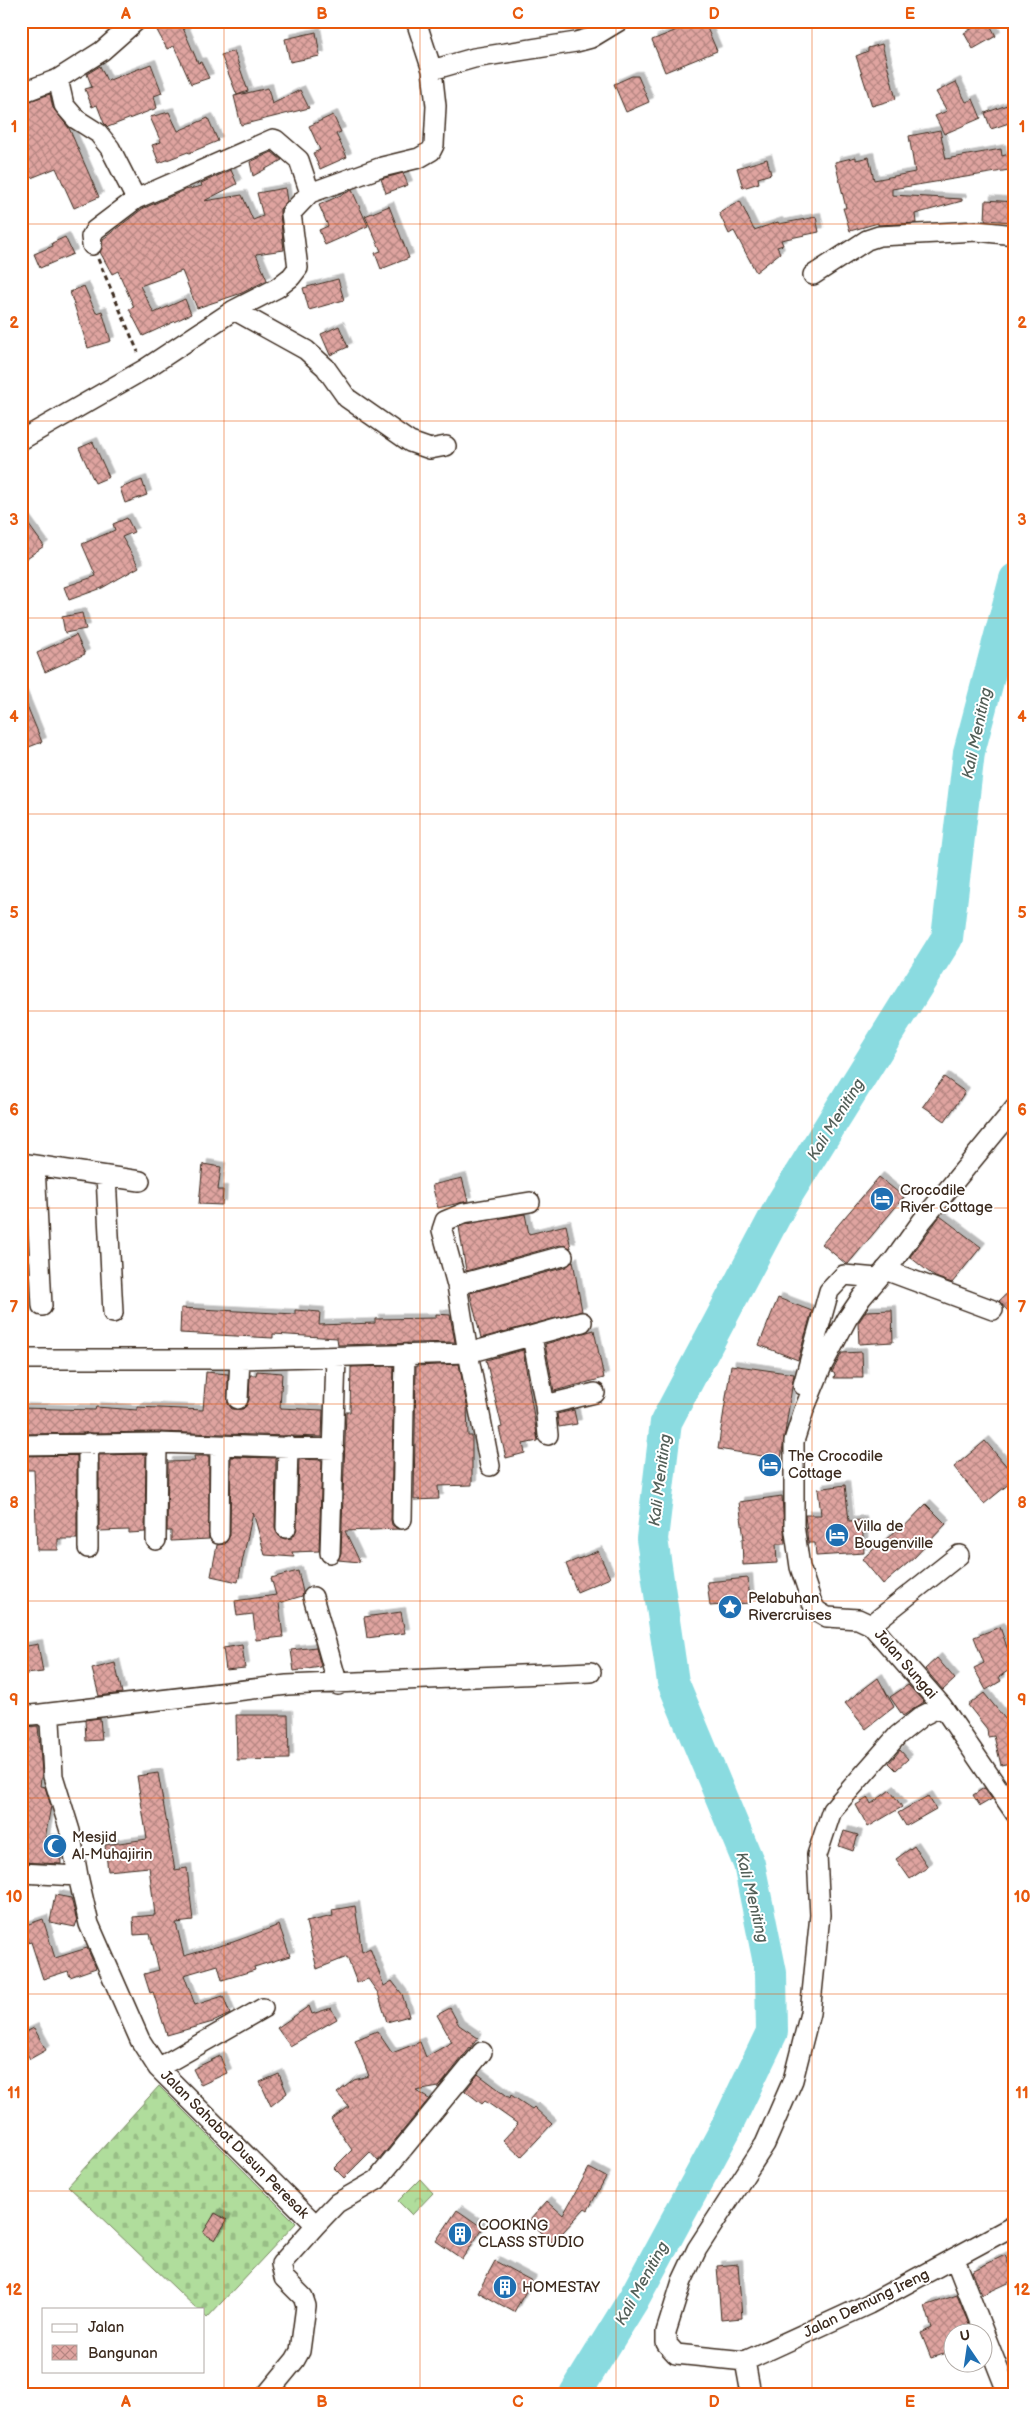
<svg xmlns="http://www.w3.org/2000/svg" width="1036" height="2415" viewBox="0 0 1036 2415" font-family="'Balsamiq Sans',sans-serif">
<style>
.cemetery{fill:url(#cemetery-stones);stroke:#76845d}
.park{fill:url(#park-crowns);stroke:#76845d}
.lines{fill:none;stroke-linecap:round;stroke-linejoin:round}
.river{stroke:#8adbe0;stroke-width:32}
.building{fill:url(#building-cross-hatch);stroke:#3b2a1e;filter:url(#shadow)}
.street-casing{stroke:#3b2a1e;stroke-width:22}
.path{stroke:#3b2a1e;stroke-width:3;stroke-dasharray:5 4;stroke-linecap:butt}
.street{stroke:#fff;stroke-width:19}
.grid{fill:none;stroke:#e8590c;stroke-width:1;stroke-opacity:0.55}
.labels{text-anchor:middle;stroke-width:4;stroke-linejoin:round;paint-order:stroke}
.poi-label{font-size:15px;fill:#3b2a1e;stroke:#fff;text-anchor:start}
.street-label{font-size:15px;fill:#3b2a1e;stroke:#fff}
.water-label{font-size:16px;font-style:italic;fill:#535f58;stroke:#fff}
.neatline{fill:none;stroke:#e8590c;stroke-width:2}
.grid-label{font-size:16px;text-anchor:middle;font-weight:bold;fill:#e8590c}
</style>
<defs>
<pattern id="cemetery-stones" width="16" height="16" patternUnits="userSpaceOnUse" patternTransform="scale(1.25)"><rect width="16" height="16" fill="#b0dd9c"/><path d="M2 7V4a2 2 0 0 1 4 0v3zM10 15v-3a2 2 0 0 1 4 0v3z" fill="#98be86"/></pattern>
<pattern id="park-crowns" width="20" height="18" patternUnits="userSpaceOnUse" patternTransform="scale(1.25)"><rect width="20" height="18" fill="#b0dd9c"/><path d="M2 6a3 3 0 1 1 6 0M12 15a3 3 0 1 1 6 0" fill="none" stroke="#98be86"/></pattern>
<pattern id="building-cross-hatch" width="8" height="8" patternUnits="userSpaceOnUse" patternTransform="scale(1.25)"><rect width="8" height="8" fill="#dfa4a0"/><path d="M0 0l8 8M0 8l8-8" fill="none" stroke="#b68682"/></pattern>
<filter id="shadow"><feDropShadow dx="4.5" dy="-4.5" stdDeviation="0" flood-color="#0004"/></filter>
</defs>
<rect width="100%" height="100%" fill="#fff"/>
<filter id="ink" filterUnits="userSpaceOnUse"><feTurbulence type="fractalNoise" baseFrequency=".02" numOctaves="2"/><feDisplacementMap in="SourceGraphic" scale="10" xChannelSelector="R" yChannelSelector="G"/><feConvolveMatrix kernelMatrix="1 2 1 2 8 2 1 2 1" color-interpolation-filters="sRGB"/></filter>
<g filter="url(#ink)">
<path class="cemetery" d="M159 2086 296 2223 207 2318 204 2315V2309H197L68 2186Z"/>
<path class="park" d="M420 2179 433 2193 412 2215 398 2201Z"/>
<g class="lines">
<path class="river" d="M575 2394 633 2300 724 2132 772 2032 771 1973 749 1864 673 1682 652 1539 666 1422 782 1203 947 938 969 752 1015 579"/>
</g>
<path class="building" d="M152 21H180L198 63 201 62 209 78 191 84 174 46 167 49Z
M688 21H704L717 51 665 72 652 40 677 30 676 26Z
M985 21H988L996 36 973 49 964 33Z
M316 32 320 56 290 62 285 39Z
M882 44 896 99 872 106 856 56 868 51V48Z
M234 51 248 91 237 95 221 55Z
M151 64 162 93 154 96 157 108 108 127 104 123 97 105 92 107 85 89 92 87 87 74 100 66 107 81Z
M632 76H638L649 102 626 112 614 84Z
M956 82 966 102 973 99 981 118 944 134 935 116 947 111 936 92Z
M268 88 272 104 300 90 309 108 241 125 234 96Z
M50 94 53 108 69 128 99 197 74 208 56 168 21 182V104Z
M1015 102V121L991 129 985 113Z
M169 112 178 131 208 118 218 141 189 153 188 152 159 163 152 145 161 142 150 117Z
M333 115 341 132 336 134 347 157 320 169 313 153 320 150 309 126Z
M940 130 946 159 1001 149 1002 156 1015 152V169L892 189V195L962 199V201L915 214 916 223 878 225V223L850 231 843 208H846L835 162 856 157V160L869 157 874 180 915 172 909 136Z
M272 152 282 160 253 176 250 162Z
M767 159 771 174 758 178 759 183 743 188 737 168Z
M231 170 237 184 204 201 242 195 253 220 263 216 257 193 285 188 287 201 280 209V214L284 250 256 254 267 280 242 293 197 308 182 271 140 286 154 313 185 299 191 314 143 336 129 309 134 307 118 271 112 274 100 252 103 239 142 209 185 190 202 186 201 183Z
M403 173 408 185 386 193 381 179Z
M352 190 368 226 325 245 319 230 328 226 319 205Z
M986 200 1014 202 1013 222 985 220Z
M740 201 754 230 778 222 779 224 816 217 819 232 781 240 783 245 777 247 780 253 756 272 734 231 729 234 719 213Z
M389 206 409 258 381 269 375 253 381 251 365 216Z
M65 237 73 254 40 268 34 254 53 246 52 243Z
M338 279 344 300 309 310 303 288Z
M84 286 96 313 102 311 111 341 88 348 70 292Z
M339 326 348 347 330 355 321 334Z
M93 442 109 477 95 483 79 448Z
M142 480 147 495 125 503 120 488Z
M21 514 44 546 21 562Z
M127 518 134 532 122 537 139 567 102 588 69 600 64 587 96 576 82 544 115 530 113 524Z
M82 613 86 629 65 633 62 617Z
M76 635 85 654 45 672 37 653Z
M21 691 42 742 21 750Z
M944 1077 965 1092 945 1121 923 1106Z
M203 1164 221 1167 218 1190H223L222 1205 199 1204Z
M879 1177 904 1197 848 1264H846L822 1244Z
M462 1178 468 1201 438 1208 432 1185Z
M525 1214 529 1234 566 1225 571 1248 560 1245 466 1271 459 1227 467 1224Z
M940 1216 981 1247 952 1283 935 1277 910 1257Z
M573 1261 582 1311 481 1338 470 1293 566 1267Z
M1015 1286V1319L999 1301Z
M778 1298 812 1311 798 1360 759 1345Z
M181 1308 295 1314V1310L320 1312 319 1325 375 1323V1319L436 1318V1314L450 1315 455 1342 338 1345 337 1338 273 1334V1338L180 1333Z
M892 1310 893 1342 859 1344 858 1323 866 1311Z
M594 1330 604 1378 554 1391 545 1344Z
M523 1350 538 1441 523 1444 525 1453 506 1458 499 1428 502 1427 486 1360Z
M862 1352 863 1378H834L835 1374 832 1372 842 1353Z
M459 1364 467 1405 468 1436H472V1485L438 1486 439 1499 414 1500 416 1366Z
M731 1365 794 1374 781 1459 718 1449Z
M394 1366 391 1519 392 1525 399 1529 345 1531 360 1562 338 1560 341 1553 346 1412H350L351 1367Z
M257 1371 282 1373 280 1408 323 1410 322 1437 157 1432 21 1434V1408L95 1410 96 1407 137 1410V1407L203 1410 206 1372 228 1374V1404L232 1409H243L249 1400 250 1375H256Z
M574 1410 577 1424 559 1427 557 1414Z
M985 1441 1015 1476V1479L984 1504 954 1467Z
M146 1454 145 1532 129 1533V1530L99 1531V1455Z
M77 1455V1539H58V1550H37L34 1470H21V1456Z
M194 1456H209V1539L171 1541V1531H167L168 1462 195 1461Z
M231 1457 276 1458 275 1528 280 1537 285 1539 292 1538 297 1529 299 1459 322 1460 319 1551 292 1552 294 1557 265 1555 253 1512 238 1582 211 1576 217 1545 225 1544 230 1535Z
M845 1485 849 1521 862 1520 864 1553 816 1556 815 1543H808L805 1515H821L818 1489Z
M782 1496 785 1544H776L777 1563 743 1565 742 1539H744L739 1502Z
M926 1504 946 1524 914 1558 883 1584 862 1559 897 1530 899 1532Z
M598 1551 610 1578 577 1592 566 1564Z
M298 1571 303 1592 302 1596 279 1603 283 1637 256 1640 253 1614 237 1616 235 1601 276 1595 271 1578Z
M748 1578 750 1603 710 1606 707 1582Z
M401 1612 405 1633 367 1638 364 1617Z
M1000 1627 1009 1653 1015 1660V1666L999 1677 1001 1681 986 1690 974 1668 984 1663 974 1637Z
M38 1644 43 1672 26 1674 22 1647Z
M242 1645 245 1668 226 1670 223 1648Z
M316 1647 321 1667 294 1671 291 1650Z
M937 1658 955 1679 943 1690 925 1669Z
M115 1663 122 1693 99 1696 92 1669Z
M878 1678 894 1707 866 1729 845 1703Z
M908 1685 924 1702 903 1716 890 1697Z
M984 1693 1006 1720 1015 1718V1762L1001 1765 994 1736 988 1737 987 1729 968 1705Z
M236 1715H288L289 1759 237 1760Z
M100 1718 102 1740 86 1741 85 1720Z
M38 1726 42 1772 40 1786 45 1787 51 1806 45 1839H60L61 1864 21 1862V1727Z
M900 1750 908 1759 896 1770 889 1763Z
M158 1773 175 1870 187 1868 193 1921 176 1923 184 1956 233 1942 279 1925 290 1956 254 1967 255 1970 222 1980 218 1965 184 1975 195 2005 223 1996 230 2014 213 2022 167 2035 153 1992 150 1993 144 1974 159 1970 150 1934 134 1935 133 1917 155 1915 149 1867 108 1871 105 1845 147 1839 137 1776Z
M984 1788 992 1799 980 1806 973 1795Z
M890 1790 902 1807 868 1827 856 1805 868 1798 871 1804Z
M928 1796 936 1809 906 1826 898 1813Z
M844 1831 858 1835 853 1851 839 1846Z
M914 1846 928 1867 910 1879 896 1859Z
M55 1895 71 1898 77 1921 75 1927 50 1922Z
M355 1906 362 1952 370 1948 384 1986 392 1981 402 1994 409 2016 387 2022 378 1993 368 1979 357 1983 347 1957 317 1969 306 1922 333 1916 332 1910Z
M43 1919 55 1958 87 1948 96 1968 70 1977 68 1971 43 1979 31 1942 28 1943 23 1926Z
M309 2006 312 2014 331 2008 337 2019 290 2046 277 2028Z
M450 2008 459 2025 478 2038 439 2087 416 2091 429 2099 378 2161 370 2152 344 2178 334 2168 352 2150 331 2119 349 2107 337 2093 354 2080 369 2076 355 2040 377 2031 392 2053 420 2042 426 2057 452 2042 437 2015Z
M34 2028 46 2050 30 2059 21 2043V2034Z
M220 2056 227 2073 201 2085 193 2069Z
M279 2074 287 2093 271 2106 260 2082Z
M478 2074 510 2098 511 2095 532 2109 534 2107 552 2124 521 2157 503 2140 518 2124 485 2101 482 2104 465 2091Z
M589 2168 606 2177 588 2210 585 2208 553 2243 529 2221 547 2201 563 2215Z
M457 2210 483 2228 462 2259 436 2241Z
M215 2213 227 2220 215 2240 203 2233Z
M1005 2255 1015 2280 982 2295 972 2271Z
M495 2261 532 2281 514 2312 478 2292Z
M738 2264 742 2318 721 2320 717 2266Z
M957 2295 972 2332H954V2350L931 2358 921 2333 932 2328 925 2306Z"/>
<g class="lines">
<g class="street-casing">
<path id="street" d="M432 70 474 58 576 42 591 38 619 21
M58 79 102 51 136 21
M21 93 58 79 64 105 76 119 98 133 110 148 136 199
M92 245 91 237 95 230 136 199 273 139 276 140 299 160 310 193 382 167 419 158 431 151 434 145 436 106 432 70 416 21
M813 275 867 240 879 236 977 231 1015 235
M234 310 306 350 325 367 347 398 410 442 430 449 446 446
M21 440 145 369 234 310 277 288 291 277 298 268 291 213 310 193
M1015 1108 922 1221 894 1260 862 1297 847 1319 822 1366 804 1410 794 1441V1525L800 1567 812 1603 817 1611 827 1617 858 1619 871 1625 942 1706 1015 1813
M21 1163 140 1181
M35 1165 42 1306
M106 1176 113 1313
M885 1270 993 1310
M457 1285 563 1256
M532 1337 545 1405 548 1435
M21 1359H240L468 1353 457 1285 442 1230 445 1221 464 1213 530 1202
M803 1385 829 1291 844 1275 877 1278
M238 1399 240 1359
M545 1405 595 1393
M21 1445 157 1443 334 1449
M490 1466 468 1353 582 1322
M402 1519 405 1354
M286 1528 288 1446
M219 1534 220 1446
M156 1540 157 1443
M88 1548V1443
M330 1553 336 1357
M313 1597 338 1685
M871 1625 959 1555
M41 1714 287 1685 591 1672
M21 1716 41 1714 50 1721 53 1776 70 1831 78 1876
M21 1873 78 1876 89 1924 96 1940 140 2040 158 2068 316 2225 281 2264 284 2278 303 2297 306 2306 300 2351 295 2360 267 2394
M158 2068 263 2008
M316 2225 337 2203 377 2180 482 2052
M955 2259 1008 2394
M745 2361 676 2354 666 2343V2332L682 2281 697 2249 765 2144 793 2080 810 2013 820 1915 817 1855 832 1810 898 1735 922 1716 942 1706
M751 2394 745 2361 869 2304 1015 2225"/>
</g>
<path class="path" d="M98 259 138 352
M21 1980 23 1982"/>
<use href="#street" class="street"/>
</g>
</g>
<path class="grid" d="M224 21V2394M420 21V2394M616 21V2394M812 21V2394M21 224H1015M21 421H1015M21 618H1015M21 814H1015M21 1011H1015M21 1208H1015M21 1404H1015M21 1601H1015M21 1798H1015M21 1994H1015M21 2191H1015"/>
<defs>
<g id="hotel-disc" transform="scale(1.25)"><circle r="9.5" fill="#1f6fb2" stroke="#fff"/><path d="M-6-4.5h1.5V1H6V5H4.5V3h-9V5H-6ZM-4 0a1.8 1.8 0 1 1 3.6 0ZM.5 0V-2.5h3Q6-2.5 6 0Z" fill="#fff"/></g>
<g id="sight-disc" transform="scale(1.25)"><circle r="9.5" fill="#1f6fb2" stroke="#fff"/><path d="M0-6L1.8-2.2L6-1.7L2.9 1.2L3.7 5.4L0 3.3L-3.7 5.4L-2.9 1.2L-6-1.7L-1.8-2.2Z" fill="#fff"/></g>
<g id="mosque-disc" transform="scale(1.25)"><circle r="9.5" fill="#1f6fb2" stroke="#fff"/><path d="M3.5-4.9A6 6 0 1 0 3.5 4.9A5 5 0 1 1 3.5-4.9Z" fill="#fff"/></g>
<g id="building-disc" transform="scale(1.25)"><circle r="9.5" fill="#1f6fb2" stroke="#fff"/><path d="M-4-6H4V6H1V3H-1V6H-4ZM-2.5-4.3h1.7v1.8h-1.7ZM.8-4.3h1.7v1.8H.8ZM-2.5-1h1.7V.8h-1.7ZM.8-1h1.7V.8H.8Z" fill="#fff"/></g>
</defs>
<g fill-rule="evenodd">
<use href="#hotel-disc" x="882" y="1199"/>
<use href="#hotel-disc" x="770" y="1465"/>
<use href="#hotel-disc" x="837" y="1535"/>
<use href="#sight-disc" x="730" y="1607"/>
<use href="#mosque-disc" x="55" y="1846"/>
<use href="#building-disc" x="460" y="2234"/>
<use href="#building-disc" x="505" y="2287"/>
</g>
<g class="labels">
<g class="poi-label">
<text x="900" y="1195">Crocodile<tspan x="900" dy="17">River Cottage</tspan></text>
<text x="788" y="1461">The Crocodile<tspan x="788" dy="17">Cottage</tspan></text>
<text x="854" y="1531">Villa de<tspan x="854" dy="17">Bougenville</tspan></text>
<text x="748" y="1603">Pelabuhan<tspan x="748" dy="17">Rivercruises</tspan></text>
<text x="72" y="1842">Mesjid<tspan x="72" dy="17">Al-Muhajirin</tspan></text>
<text x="478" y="2230">COOKING<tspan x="478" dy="17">CLASS STUDIO</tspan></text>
<text x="522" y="2292">HOMESTAY</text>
</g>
<g class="street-label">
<text transform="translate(906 1664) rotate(49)" y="5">Jalan Sungai</text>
<text transform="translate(235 2144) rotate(45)" y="5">Jalan Sahabat Dusun Peresak</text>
<text transform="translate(866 2303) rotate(-26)" y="5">Jalan Demung Ireng</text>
</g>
<g class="water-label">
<text transform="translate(976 733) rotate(-78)" y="6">Kali Meniting</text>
<text transform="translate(835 1119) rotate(-58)" y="6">Kali Meniting</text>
<text transform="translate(659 1480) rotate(-83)" y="6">Kali Meniting</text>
<text transform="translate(753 1897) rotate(76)" y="6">Kali Meniting</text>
<text transform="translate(641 2283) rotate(-61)" y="6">Kali Meniting</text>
</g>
</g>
<rect width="1036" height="2415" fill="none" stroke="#fff" stroke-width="55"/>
<rect x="42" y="2308" width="162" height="65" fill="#ffffff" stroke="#b1aaa5"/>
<rect x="52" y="2324" width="25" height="8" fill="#ffffff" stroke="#b1aaa5"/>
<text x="88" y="2332" font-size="15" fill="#3b2a1e">Jalan</text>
<rect x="52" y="2345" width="25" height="15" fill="url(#building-cross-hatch)" stroke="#b1aaa5"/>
<text x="88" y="2358" font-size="15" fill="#3b2a1e">Bangunan</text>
<g transform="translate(968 2348) rotate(347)"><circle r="24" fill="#ffffff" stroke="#b1aaa5"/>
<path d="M0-4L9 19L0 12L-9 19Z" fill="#1f6fb2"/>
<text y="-8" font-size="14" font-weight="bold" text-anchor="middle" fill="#3b2a1e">U</text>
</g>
<rect x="28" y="28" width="980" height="2360" class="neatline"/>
<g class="grid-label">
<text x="126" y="19">A</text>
<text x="322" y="19">B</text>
<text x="518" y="19">C</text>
<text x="714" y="19">D</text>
<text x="910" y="19">E</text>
<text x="14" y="132">1</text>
<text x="1022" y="132">1</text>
<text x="14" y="328">2</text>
<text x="1022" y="328">2</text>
<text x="14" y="525">3</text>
<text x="1022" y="525">3</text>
<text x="14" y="722">4</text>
<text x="1022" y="722">4</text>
<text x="14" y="918">5</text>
<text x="1022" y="918">5</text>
<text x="14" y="1115">6</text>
<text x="1022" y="1115">6</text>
<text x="14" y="1312">7</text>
<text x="1022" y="1312">7</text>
<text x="14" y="1508">8</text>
<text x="1022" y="1508">8</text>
<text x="14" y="1705">9</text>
<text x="1022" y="1705">9</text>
<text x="14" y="1902">10</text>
<text x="1022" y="1902">10</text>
<text x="14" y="2098">11</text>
<text x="1022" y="2098">11</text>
<text x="14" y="2295">12</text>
<text x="1022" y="2295">12</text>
<text x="126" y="2407">A</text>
<text x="322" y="2407">B</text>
<text x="518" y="2407">C</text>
<text x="714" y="2407">D</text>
<text x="910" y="2407">E</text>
</g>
</svg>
